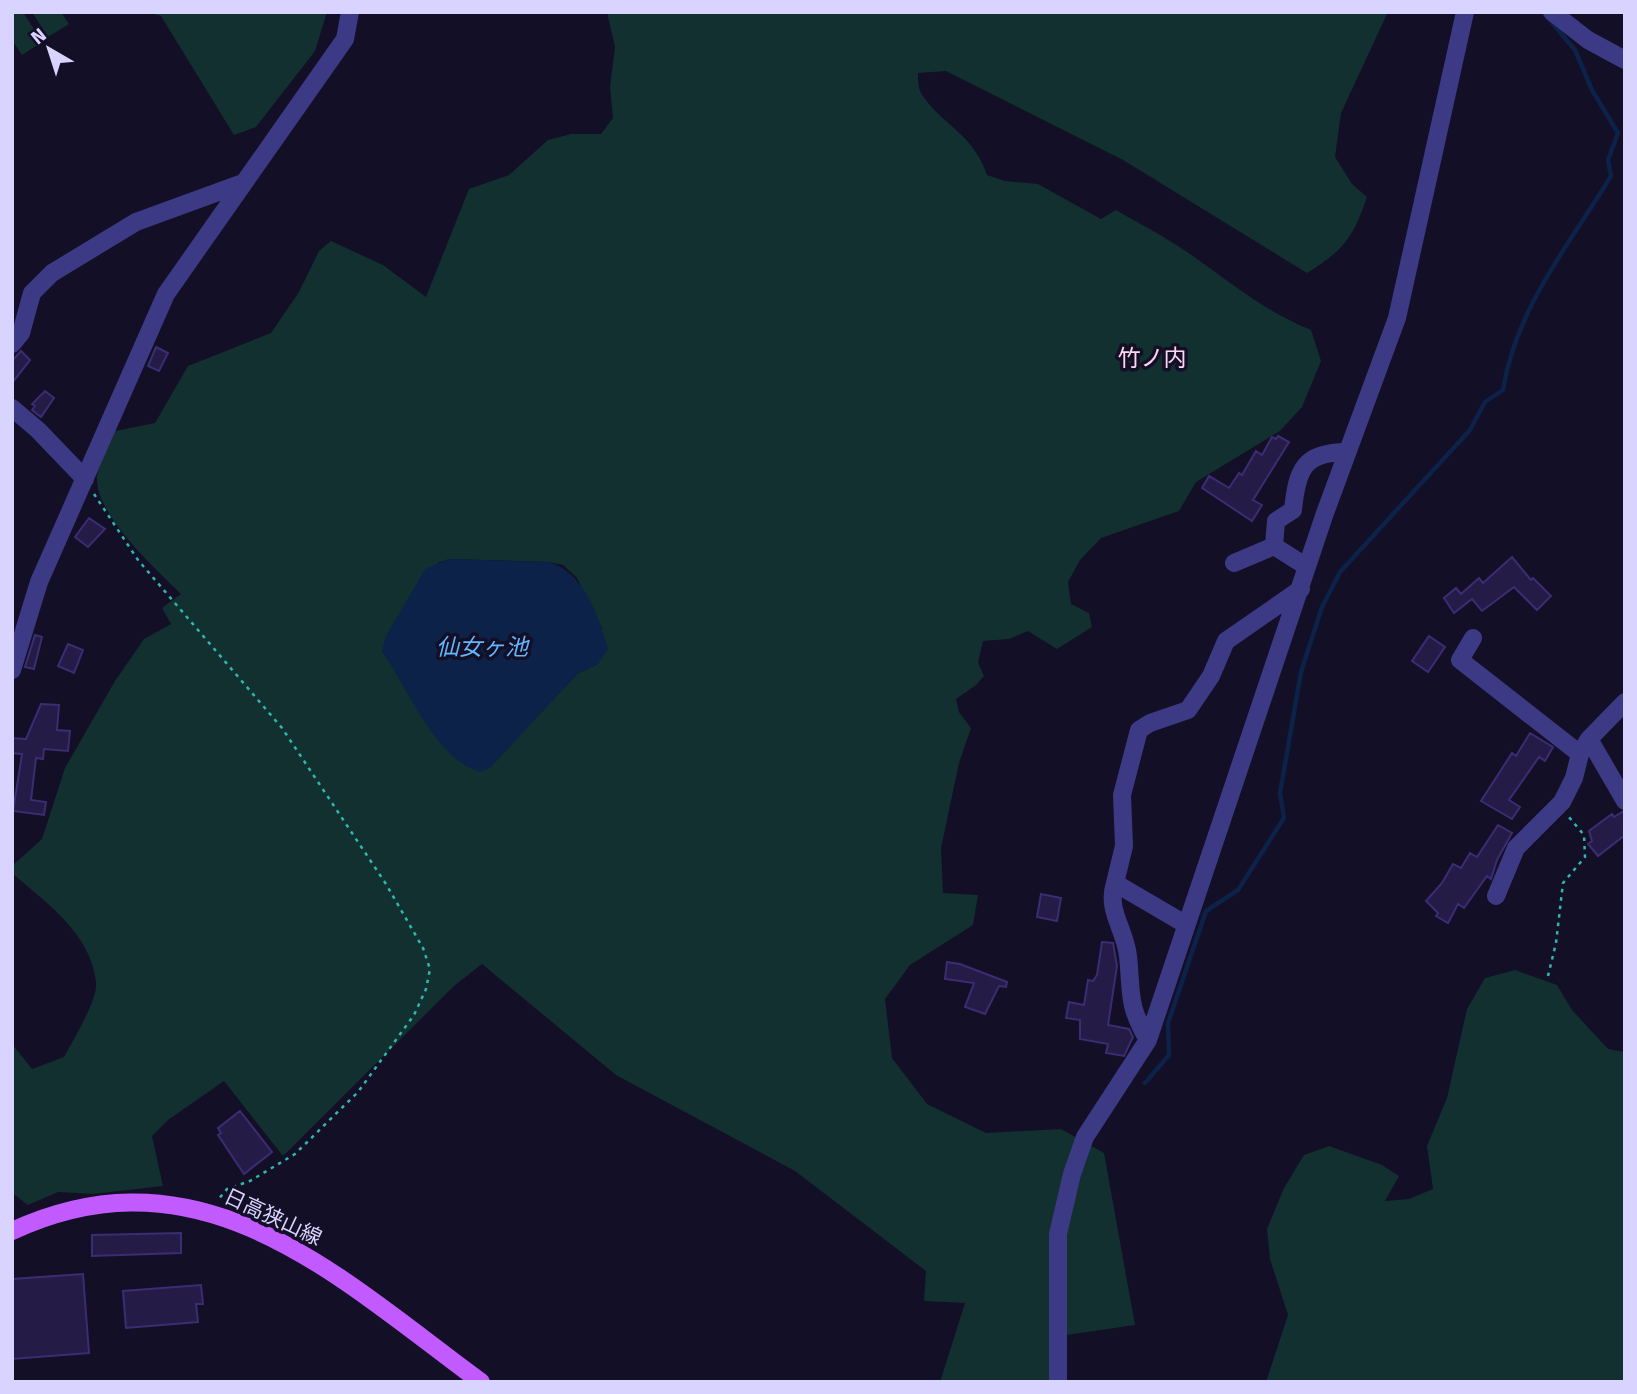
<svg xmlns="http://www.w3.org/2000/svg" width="1637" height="1394" viewBox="0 0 1637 1394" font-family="'Fira Sans','Noto Sans JP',sans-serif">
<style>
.green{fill:#12302f;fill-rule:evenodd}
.water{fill:#0c2248}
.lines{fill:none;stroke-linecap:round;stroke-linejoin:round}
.stream{stroke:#0c2248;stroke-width:4.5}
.building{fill:#241b47;stroke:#3b2d73;stroke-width:2}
.path{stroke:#2fb8b0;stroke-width:2.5;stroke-dasharray:3.5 5;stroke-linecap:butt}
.minor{stroke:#3d3a85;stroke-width:18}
.major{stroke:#c25bff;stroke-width:18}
.labels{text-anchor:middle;stroke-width:7;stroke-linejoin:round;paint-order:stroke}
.street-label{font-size:21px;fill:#d9d4ff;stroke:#130f26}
.neighbourhood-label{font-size:23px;fill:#ffd6f0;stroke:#130f26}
.water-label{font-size:23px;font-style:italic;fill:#62b6ff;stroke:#130f26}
</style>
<rect width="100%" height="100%" fill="#130f26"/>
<path class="green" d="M12 12H23L42 42 22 55 12 40Z
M32 12H61L69 24 48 37Z
M146 12H327L315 51 256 127 234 135 161 16Z
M607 12H1388L1341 113 1335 157 1352 184 1367 197C1353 238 1344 250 1307 273L1123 160 946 71 918 73C918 80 918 89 922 95 944 126 974 135 987 175L1005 181 1038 184 1101 219 1116 210C1140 224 1164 236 1187 252 1231 282 1260 309 1311 330L1321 361 1302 407 1280 431 1196 482 1179 511 1101 538 1080 560 1068 582 1071 604 1089 613 1092 627 1057 649 1028 631 1009 639 983 641 978 662 984 676 976 685 956 699 959 712 971 728 959 763 941 848 943 893 978 895 973 925 910 965 885 999 892 1058 927 1104 986 1133 1061 1129 1104 1153 1135 1325 1053 1337 1051 1382H940L965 1303 924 1301 926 1271 795 1171 616 1075 482 964 454 986 283 1156 224 1081 168 1120 152 1136 163 1186 93 1194 58 1192 28 1205 12 1193V1044L32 1069 64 1057C73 1040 98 1000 96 982 91 933 45 902 12 873V866L42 839 65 768 115 681 144 639 171 624 162 608 181 594C156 569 94 514 97 476 98 467 111 442 115 431L155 423 188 366 271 333 299 292 319 251 331 241 383 265 426 297 469 189 509 175 548 140 571 134H601L613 118 610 87 615 47ZM449 559 548 562 563 565 577 578 602 628 598 664 577 674 490 767 393 667 382 651 438 563Z
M1515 970 1557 985 1572 1010 1608 1049 1625 1052V1382H1266L1288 1315 1270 1259 1267 1229 1284 1188 1304 1155 1329 1146 1382 1165 1399 1176 1385 1201 1409 1199 1433 1189 1427 1146 1447 1098 1467 1009 1485 978Z"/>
<path class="water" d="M449 559 548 562C583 570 599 617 608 649L598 664 577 674 490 768 480 772C435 759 407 687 382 651L386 636 425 569Z"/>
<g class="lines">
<path class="stream" d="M1145 1083 1169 1055 1168 1023 1206 911 1238 890 1284 818 1280 793 1301 672 1322 607 1340 572 1470 430 1485 402 1503 390C1516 308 1569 245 1611 176L1608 160 1618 133 1592 90 1575 50 1543 12"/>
</g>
<path class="building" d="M156 347 168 353 159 371 148 366Z
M21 351 30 360 12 383V361Z
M45 391 54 398 41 417 32 410 35 406 32 404Z
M1278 436 1289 442 1253 500 1262 505 1252 521 1202 488 1209 476 1229 488 1239 473 1242 475 1256 451 1262 455 1272 437 1276 439Z
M89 518 105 529 88 547 75 537Z
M1512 557 1531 580 1533 578 1551 596 1537 610 1514 587 1482 611 1472 599 1454 613 1444 598 1456 588 1461 594 1479 578 1483 583Z
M35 635 42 637 34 669 25 667Z
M1429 636 1445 647 1428 672 1412 661Z
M68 644 83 650 74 673 58 666Z
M41 704 59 705 57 730 70 731 68 751 44 749 43 759 36 758 31 800 46 802 44 815 13 811 22 754 12 753V738L26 739Z
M1530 733 1553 747 1545 761 1539 757 1509 800 1520 807 1512 819 1481 801 1512 753 1516 756Z
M1622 812H1625V835L1598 856 1588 844 1592 841 1589 831 1612 814 1614 817Z
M1498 825 1512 833 1497 860 1491 879 1487 876 1464 908 1458 904 1448 923 1436 916 1438 913 1426 901 1442 883 1453 864 1461 868 1470 853 1477 857Z
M1041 894 1061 898 1057 921 1037 917Z
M1102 942 1113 943 1117 966 1108 1025 1129 1029 1133 1037 1124 1056 1106 1053 1108 1044 1080 1039V1020L1066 1018 1069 1002 1084 1005 1088 980 1093 981 1097 975Z
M947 962 960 964 1007 982 1006 987 999 986 985 1014 965 1007 974 983 945 979Z
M240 1111 272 1152 244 1174 218 1135 221 1133 218 1128Z
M181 1233V1253L92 1256V1235Z
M83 1274 89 1353 12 1359V1279Z
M201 1285 203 1304H196L198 1322 126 1328 123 1291Z"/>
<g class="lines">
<path class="path" d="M94 494 138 560 282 728 386 884 423 948 430 969 426 989 414 1015 358 1092 295 1154 250 1181 227 1189 217 1201
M1548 976 1556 943 1563 883 1585 857 1584 835 1568 816"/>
<path class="minor" d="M1552 12 1588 40 1625 60
M12 344 21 333 32 293 52 273 136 222 240 184
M12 408 38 430 85 479
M1234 563 1274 546
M1307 567 1274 546 1276 521 1293 510C1297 469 1304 452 1347 452
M1473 638 1460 660 1580 754
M12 670 39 582 166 294 345 39 350 12
M1589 739 1625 801
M1115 883C1106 910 1125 929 1128 956 1132 994 1127 1004 1148 1040
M1496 896 1516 848 1562 802 1574 778 1580 754 1589 739 1625 702
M1185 924 1115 883 1124 846 1122 795 1139 730 1150 723 1188 710 1211 676 1226 641 1301 589
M1058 1382V1234L1072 1174 1085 1137 1148 1040 1325 513 1397 318 1465 12"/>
<path class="major" d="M12 1231C202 1143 338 1277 481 1382"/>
</g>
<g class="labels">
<g class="street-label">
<text transform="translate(273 1217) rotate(25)" y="7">日高狭山線</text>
</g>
<g class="neighbourhood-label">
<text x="1152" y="366">竹ノ内</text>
</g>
<g class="water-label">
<text x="482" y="655">仙女ヶ池</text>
</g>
</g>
<rect width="1637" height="1394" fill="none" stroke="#d9d4ff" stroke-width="28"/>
<g transform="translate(49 49) rotate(321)" stroke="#130f26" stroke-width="5" paint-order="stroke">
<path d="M0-5L12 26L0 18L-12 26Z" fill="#d9d4ff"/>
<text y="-10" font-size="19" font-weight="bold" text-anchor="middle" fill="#d9d4ff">N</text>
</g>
</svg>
